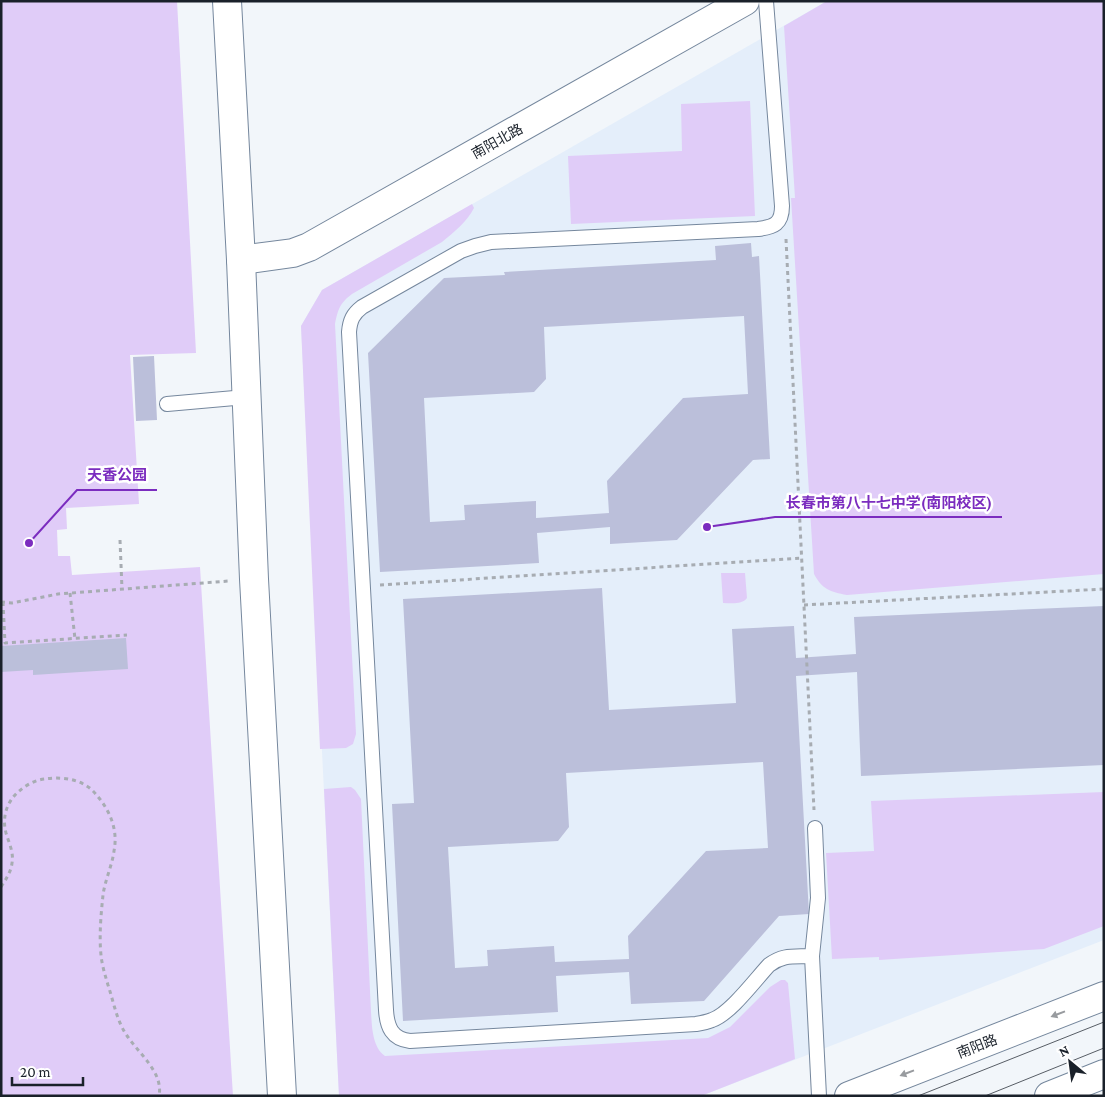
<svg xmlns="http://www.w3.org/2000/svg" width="1105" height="1097" viewBox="0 0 1105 1097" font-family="'Crimson Pro','Noto Sans SC',serif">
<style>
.built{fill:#e4eefa}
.green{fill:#e0ccf8}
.building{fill:#bbbfda;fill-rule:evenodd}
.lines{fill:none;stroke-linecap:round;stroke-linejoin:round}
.service-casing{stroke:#75879d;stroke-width:16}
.minor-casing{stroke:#75879d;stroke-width:30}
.tertiary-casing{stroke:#75879d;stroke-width:30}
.secondary-casing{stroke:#75879d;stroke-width:30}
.path{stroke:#a7acb2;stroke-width:3;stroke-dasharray:4 4;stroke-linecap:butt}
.service{stroke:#fff;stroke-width:14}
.minor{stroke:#fff;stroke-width:28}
.tertiary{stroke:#fff;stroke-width:28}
.secondary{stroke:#fff;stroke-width:28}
.tram{stroke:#575d65;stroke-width:1}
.oneway{fill:#989b9f}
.labels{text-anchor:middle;stroke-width:5;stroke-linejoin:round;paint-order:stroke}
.street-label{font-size:14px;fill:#1a212a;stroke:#fff}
.leader{fill:none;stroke:#7b2cbf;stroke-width:2}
.callout-dot{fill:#7b2cbf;stroke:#fff;stroke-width:2}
.callout-label{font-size:15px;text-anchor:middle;font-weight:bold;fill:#7b2cbf;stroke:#fff;stroke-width:5;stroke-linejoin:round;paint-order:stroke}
</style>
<rect width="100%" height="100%" fill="#f2f6fa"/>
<path class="built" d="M827 1H1104V940L701 1096H339L301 326 322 290Z"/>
<path class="green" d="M1 1H177L196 353 130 355 139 504 66 508 67 529 57 530 58 556H70L72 575 200 567 233 1096H1Z
M827 1H1104V574L847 595C830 592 822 589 814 574L791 198H795L784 26Z
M750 101 755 216 571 224 568 156 682 151 681 104Z
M472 204 474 208C467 222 454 232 442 242L352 294C340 303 338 309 335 324L356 734 353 744 346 748 320 749 301 326 322 290Z
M721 573H745L747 598C742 605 731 603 723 603Z
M351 787 355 790 361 799 371 1012C372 1026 372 1047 385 1056L708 1038 730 1027 770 987 781 980H785L788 983 795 1059 701 1096H339L324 789Z
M1104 792V926L1044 949 879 960V957L832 959 826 853 874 851 871 801Z"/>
<path class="building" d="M751 243 752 257 759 256 770 459 753 460 677 540 610 544V527L537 533 539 563 380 572 368 353 444 278 505 275 504 272 716 260 715 246ZM744 316 748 394 683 398 607 481 609 513 536 518V501L464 505 465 520 430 522 424 398 534 392 546 379 544 327Z
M154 356 157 420 136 421 133 357Z
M602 588 609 710 736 703 732 629 794 626 796 658 856 654 854 617 1104 606V765L861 776 857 672 796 676 809 914 779 916 704 1001 631 1004 629 972 556 976 558 1012 403 1021 392 804 414 803 403 599ZM763 762 768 848 706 851 628 936 629 959 555 962 554 946 487 950 488 966 455 968 448 847 558 841 569 827 566 773Z
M126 638 128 669 33 675V670L1 672V646Z"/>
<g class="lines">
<g class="service-casing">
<path id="service" d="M766 1 782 206C782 224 774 227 758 229L491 242 475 246 461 251 362 307C353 314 350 320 349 332L386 1010C387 1027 392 1039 410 1041L696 1024C702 1023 707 1022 712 1020 730 1014 755 980 769 965 784 954 794 957 812 956
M167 404 246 397
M815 828 818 898 812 956 819 1096"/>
</g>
<g class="minor-casing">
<path id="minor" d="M241 260 293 253 309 247 745 1"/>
</g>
<g class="tertiary-casing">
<path id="tertiary" d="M227 1 241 260 254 579 282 1096"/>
</g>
<g class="secondary-casing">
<path id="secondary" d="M849 1096 1104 996
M1049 1096 1104 1074"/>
</g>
<path class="path" d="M786 239 814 810
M120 540 122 589
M380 585 802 558
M70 593 75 639
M1 602 12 603 58 594 229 581
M3 602 5 643 127 635
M804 605 1104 589
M1 887C6 879 11 872 12 863 14 853 9 843 6 833 2 818 6 803 18 792 25 786 34 780 45 779 58 777 74 778 85 785 91 788 95 793 99 798 111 813 118 831 114 851 112 866 105 880 103 895 101 914 99 936 101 955 102 965 105 975 108 985 113 1000 116 1017 124 1031 136 1052 164 1071 159 1096"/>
<use href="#service" class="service"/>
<use href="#minor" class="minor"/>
<use href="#tertiary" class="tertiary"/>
<use href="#secondary" class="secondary"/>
<path class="tram" d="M918 1096 1104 1022
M985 1096 1104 1048"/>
</g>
<defs><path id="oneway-solid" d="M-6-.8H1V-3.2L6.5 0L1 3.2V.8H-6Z" transform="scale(1.25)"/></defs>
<g class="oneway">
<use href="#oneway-solid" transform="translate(1058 1014) rotate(159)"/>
<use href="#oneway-solid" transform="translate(907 1073) rotate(159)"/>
</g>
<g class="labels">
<g class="street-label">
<text transform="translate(497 141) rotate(-29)" y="5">南阳北路</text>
<text transform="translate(977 1046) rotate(-21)" y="5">南阳路</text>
</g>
</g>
<path class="leader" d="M29 543L77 490H157M707 527L775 517H1002"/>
<g class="callout-dot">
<circle cx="29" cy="543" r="5"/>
<circle cx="707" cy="527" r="5"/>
</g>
<g class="callout-label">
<text x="117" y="480">天香公园</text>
<text x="889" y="508">长春市第八十七中学(南阳校区)</text>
</g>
<rect width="1105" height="1097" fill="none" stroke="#1a212a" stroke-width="5"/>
<g transform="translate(1070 1062) rotate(331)" stroke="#ffffff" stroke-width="4" paint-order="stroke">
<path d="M0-4L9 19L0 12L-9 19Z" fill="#1a212a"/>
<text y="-8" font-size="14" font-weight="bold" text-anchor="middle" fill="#1a212a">N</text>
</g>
<path d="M12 1077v8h71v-8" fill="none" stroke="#1a212a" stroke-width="2.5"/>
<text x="20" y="1077" font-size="15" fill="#1a212a" stroke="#ffffff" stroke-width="4" paint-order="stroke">20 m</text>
</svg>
